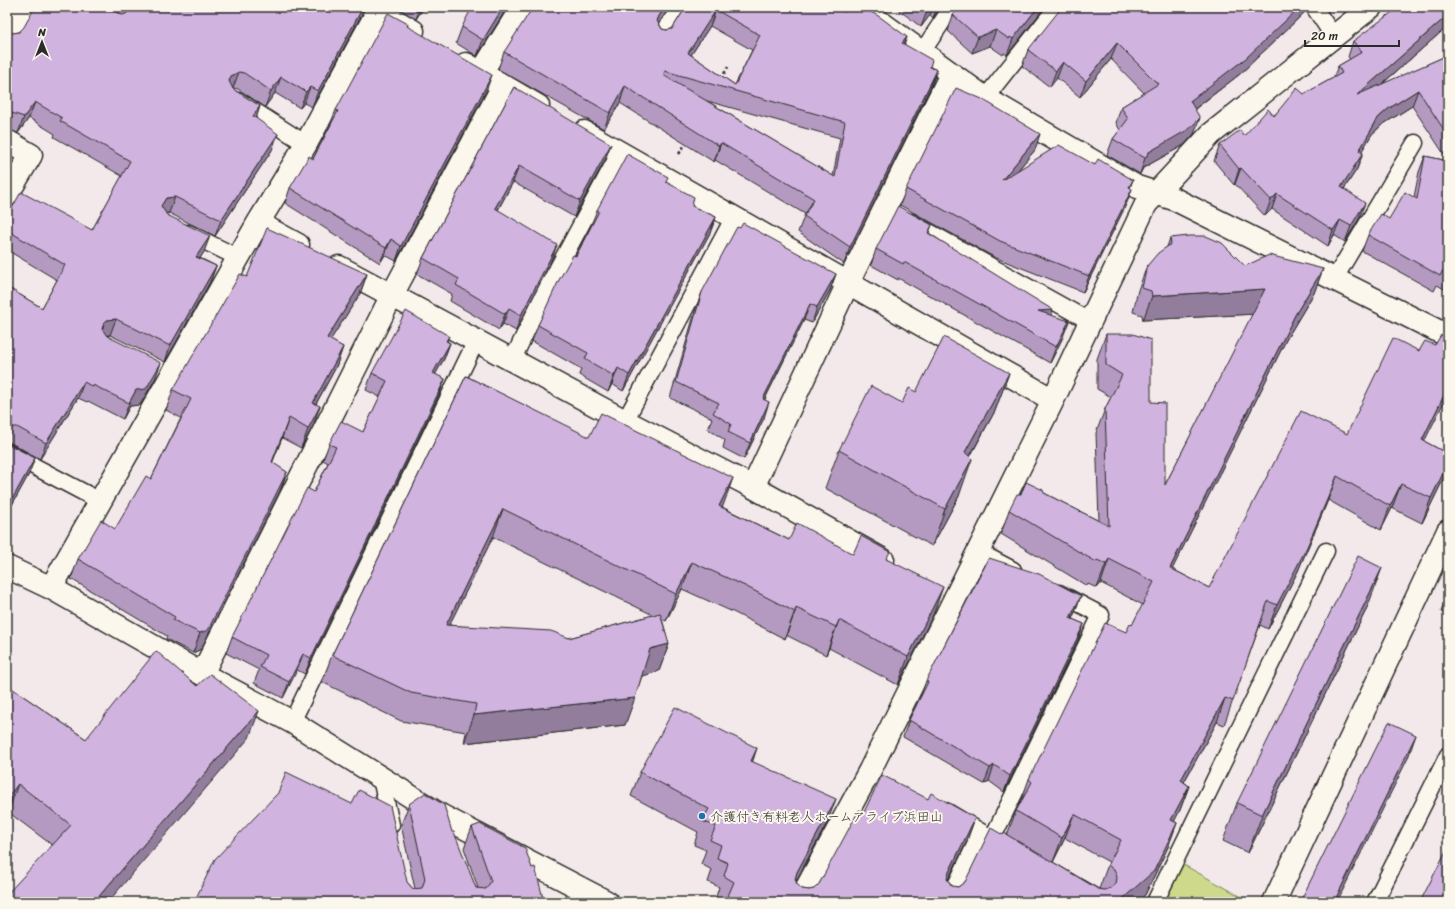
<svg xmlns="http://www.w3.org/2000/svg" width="1455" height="909" viewBox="0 0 1455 909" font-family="Sriracha,'Klee One',sans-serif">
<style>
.green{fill:#ced98c;stroke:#7c825c}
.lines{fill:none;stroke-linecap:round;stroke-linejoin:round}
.lane-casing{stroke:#2b2b2b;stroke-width:19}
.street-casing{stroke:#2b2b2b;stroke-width:25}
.path{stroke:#2b2b2b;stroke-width:2.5;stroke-dasharray:3 3;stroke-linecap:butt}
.lane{stroke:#fbf7ec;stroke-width:16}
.street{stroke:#fbf7ec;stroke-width:22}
.wall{fill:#b49ac1;stroke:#2b2b2b;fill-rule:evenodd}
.shaded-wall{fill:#927d9d;stroke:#2b2b2b}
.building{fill:#d1b3e0;stroke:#2b2b2b;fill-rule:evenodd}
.poi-dot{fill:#1f6fb2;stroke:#fbf7ec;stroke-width:1.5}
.labels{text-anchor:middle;stroke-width:4;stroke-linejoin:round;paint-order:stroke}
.poi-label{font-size:13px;fill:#2b2b2b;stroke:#fbf7ec;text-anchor:start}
</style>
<rect width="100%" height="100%" fill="#f3e9ea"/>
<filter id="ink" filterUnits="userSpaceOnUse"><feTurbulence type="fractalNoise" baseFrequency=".025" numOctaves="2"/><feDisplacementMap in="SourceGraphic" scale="8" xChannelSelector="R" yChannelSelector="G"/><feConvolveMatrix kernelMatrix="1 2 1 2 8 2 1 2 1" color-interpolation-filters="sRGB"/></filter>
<g filter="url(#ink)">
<path class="green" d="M1182 864 1251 902H1164Z"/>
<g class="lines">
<g class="lane-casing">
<path id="lane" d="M1314 7 1334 37
M661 37 680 7
M922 52 952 7
M985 98 1057 7
M239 101 306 144
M911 222 1091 322
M188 233 239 258
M1335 278 1415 143
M512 361 545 292 620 152
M625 421 734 217
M7 452 100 501
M977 551 1013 570
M292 722 476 341
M381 778 391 825
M991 841 1101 615 1059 593
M948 902 980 835
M1155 902 1326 551
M1375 902 1448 755"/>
</g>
<g class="street-casing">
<path id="street" d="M372 7 413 31
M863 7 880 22 985 98 1137 187 1174 199 1448 336
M7 37 24 7
M466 64 538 106
M481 73 522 7
M584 132 1053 400
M7 141 31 155 7 195
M258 223 298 245
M339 267 625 421 753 487 883 560
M753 487 848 283 951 74
M7 567 51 588 202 674 292 722 442 816 607 902
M51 588 258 223 306 144 380 7
M202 674 392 295 503 86
M945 814 1012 854
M799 902 870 770 1053 400 1146 204 1211 134 1371 7
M1274 902 1448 531"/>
</g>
<path class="path" d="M721 79 728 67
M679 154 686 143"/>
<use href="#lane" class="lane"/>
<use href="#street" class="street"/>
</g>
<path class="wall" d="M108 7H365L362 14 312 107 304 103 300 108 275 93 265 107 238 89 233 88V89L260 106 256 118 272 150 215 236 169 213 166 214 204 252 200 258 216 266 210 282 165 362 110 335 107 336 155 379 140 405 130 406 123 419 88 401 87 402 78 398 40 459 11 443H7L29 474 7 514V287L42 308 57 280 7 250V217L92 230 122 176 54 137 55 134 29 118 18 133 7 129V32L13 33 19 32 24 27 122 15 121 14Z
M396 7H424L416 19Z
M670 7 659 23 662 29 666 30 672 29 686 7 845 12 907 37 904 45 930 67 937 70 931 86 844 264 798 232 805 214 715 160 714 162 620 103 604 129 498 69 504 52ZM710 26 752 50 735 85 691 55ZM707 101 840 138 833 176Z
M895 7H941L933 18 930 15 921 27Z
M1045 7 1007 55 1004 53 1003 55 990 46 972 53 948 31 953 15Z
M505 11 477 56 456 43 462 27Z
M1304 13 1240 74 1195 109 1194 134 1184 145 1143 168 1140 174 1107 155 1113 139 1120 130 1116 123 1121 107 1144 93 1111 59 1080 97 1057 78 1050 87 1022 66 1028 50Z
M408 24 407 26 486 91 396 261 385 255 380 263 285 203 290 188 313 159 331 125H330L336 110Z
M1448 26 1381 85 1448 55V160L1412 106 1382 125 1372 134 1361 152 1363 153 1357 169 1344 189 1359 219 1345 242 1334 235 1328 246 1272 209 1265 216 1235 184 1234 185 1214 161 1220 145 1244 136 1304 94 1333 78 1338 66 1350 59 1348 57 1353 41Z
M514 87 605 160 574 217 513 182 498 210 551 261 516 331 503 324 499 330 450 301 452 294 417 274 423 258Z
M1035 150 1018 170 1095 165 1133 180 1130 188 1126 205 1083 292 994 257 900 205 906 189Z
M1425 156 1448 161V291L1437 285 1434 291 1362 251 1368 235 1389 219 1414 197 1419 172Z
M666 182 692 206 716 217 710 233 623 391 612 384 608 392 579 375 581 369 532 341 538 325 576 256 591 225 597 210Z
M932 225 929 233 1051 315 1063 337 1050 363 898 278V280L871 265 876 249Z
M1170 238 1245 266 1323 269 1314 293 1286 340 1172 569 1209 588 1347 434 1424 441 1448 454V465L1443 480 1422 523 1392 508 1381 530 1328 500 1298 571 1268 629 1260 625 1224 725 1217 722 1184 782 1189 786 1180 810 1174 821 1177 823 1168 847 1145 895 1137 902H718L715 900 719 887 708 882 712 870 701 864 706 850 694 845 698 832 631 796 640 772 753 762 827 823 796 881 797 884 802 889 809 890 814 889 819 884 864 812 928 799 975 818 966 843 948 880 952 886 958 887 965 882 1003 835H1007L1016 811 1020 804 1029 779 1126 632 1132 625 1143 605 1101 583 1097 588 1088 584 1087 586 1001 534 1009 510 1044 493 1099 521 1096 433 1105 409 1111 397 1097 389V359L1106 334 1151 402 1165 485 1253 314 1143 320 1142 315 1133 312 1138 290 1147 266 1167 247ZM1065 838 1109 862 1099 889 1053 862Z
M367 274 360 294 330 340 343 347 336 367 316 404 313 426 301 448 282 438 272 463 287 472 280 491 201 649 193 653 166 639 167 636 71 579 78 559 115 529 151 479 181 418 166 410 173 390 247 277Z
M836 274 830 290 812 323 804 320 765 399 764 418 744 459 723 448 725 440 708 429 712 418 670 398 696 308 702 292Z
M449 336 447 341 450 343 444 359 435 375 445 379 439 395 305 674 297 670 283 698 254 683 259 670 226 653 232 637 314 492 328 463 323 460 329 444 363 432 380 397 366 390 372 373Z
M1009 373 995 411 970 457 959 496 932 546 825 488 839 450 916 392Z
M466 376 722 507 789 540 853 554 887 559 933 615 898 685 829 648 826 655 786 635 785 639 735 613 682 589 666 621 662 619 669 644 659 671 642 676 625 725 464 743 466 732 401 721 322 682 332 655ZM493 537 653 615 569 638 449 625Z
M1448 591V615L1441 612Z
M1368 606 1248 853 1223 841 1237 803Z
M1075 612 1072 619 1084 624 1078 640 1004 792 989 781 984 784 903 737 909 720 921 697H920L926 681Z
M7 685 86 739 197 686 249 738 52 845 8 812 7 813Z
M409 804 452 832 476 888H478L464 848 472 827 532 868 544 902H194L407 882 413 889H415L401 825Z"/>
<path class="shaded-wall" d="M7 7H10L7 13Z
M363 7H365L362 14 312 107 318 91Z
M420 7H424L416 19Z
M503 7H506L505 11 477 56 483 40Z
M665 7H670L653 32 659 16Z
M930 7H933L930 15 921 27 927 11Z
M937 7H941L933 18Z
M1038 7H1045L1007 55 1013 39Z
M1300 7H1306L1304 13 1240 74 1184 117 1190 101Z
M716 10 710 26 682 69 688 53Z
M1448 15V26L1351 111 1357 95Z
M996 30 990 46 972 53 978 37Z
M907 37 901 53 902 43Z
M1117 43 1111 59 1080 97 1086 81Z
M1063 62 1057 78 1050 87 1056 71Z
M937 70 931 86 844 264 850 247Z
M239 72 233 88 225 92 231 76Z
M492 75 486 91 396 261 401 246Z
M281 77 275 93 265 107 271 91Z
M625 86 620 103 604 129 610 113Z
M310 87 304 103 300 108 306 92Z
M1418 90 1412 106 1382 125 1372 134 1353 166 1359 151 1378 118 1388 109Z
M35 102 29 118 18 133 24 117Z
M260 106 255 122 253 116Z
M12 113 7 128V114Z
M1200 118 1194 134 1184 145 1143 168 1140 174 1145 158 1149 152Z
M278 134 272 150 215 236 221 220Z
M1040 134 1035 150 996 196 1002 180Z
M721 143 715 160 714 162 719 146Z
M611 144 605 160 574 217 580 201Z
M1363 153 1357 169 1335 203 1341 187Z
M519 166 513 182 490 224 495 208Z
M1241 168 1235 184 1234 185 1239 169Z
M1132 189 1126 205 1083 292 1089 276Z
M1277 194 1272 209 1265 216 1271 200Z
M175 197 169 213 160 214 161 206 166 198Z
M1365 203 1359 219 1345 242 1351 226Z
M716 217 710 233 623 391 629 375Z
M1340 220 1334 235 1328 246 1333 230Z
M210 236 204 252 191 272 196 257Z
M391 239 385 255 380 263 386 248Z
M557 245 551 261 516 331 521 315Z
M216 266 210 282 165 362 170 346Z
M1323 269 1314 293 1286 340 1161 592 1170 568 1295 315Z
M367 274 360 294 319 358 327 338Z
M836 274 830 290 812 323 817 307Z
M1265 289 1257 314 1143 320 1152 296Z
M810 304 804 320 757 415 763 399Z
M509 308 503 324 499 330 505 314Z
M1053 310 1048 326 1038 311Z
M116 319 110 335 101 336 104 323 107 320Z
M1069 321 1063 337 1050 363 1056 347Z
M450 343 444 359 427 389 433 373Z
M343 347 336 367 306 422 313 403Z
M161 363 155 379 140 405 130 406 123 419 129 403 136 390Z
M618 368 612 384 608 392 614 376Z
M1009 373 995 411 951 490 965 452Z
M445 379 439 395 305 674 311 658Z
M84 382 78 398 40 459 46 443Z
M1448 387V394L1413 464 1422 440Z
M769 402 764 418 744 459 750 443Z
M320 406 313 426 301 448 308 429Z
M289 418 282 438 265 482 272 462Z
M12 427 7 441V430Z
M35 458 29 474 7 514V512L10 503Z
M972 459 959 496 932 546 945 509Z
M1448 463V465L1443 480 1422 523 1431 498Z
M287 472 280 491 201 649 193 653 200 633Z
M1337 476 1328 500 1298 571 1268 629 1277 605Z
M733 478 723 506 709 533 719 506Z
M1401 484 1392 508 1381 530 1390 506Z
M503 509 493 537 436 652 446 625Z
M1109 559 1101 583 1097 588 1106 564Z
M692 562 682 589 666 621 676 594Z
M1382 568 1368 606 1248 853 1262 815Z
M943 587 933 615 898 685 908 657Z
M1081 596 1075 612 1065 634 1070 618Z
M796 608 786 635 785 639 795 612Z
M839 620 829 648 826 655 836 627Z
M1084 624 1078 640 1004 792 1010 776Z
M669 644 659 671 640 677 650 649Z
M303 654 297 670 283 698 289 682Z
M635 698 625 725 464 743 474 715Z
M1225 698 1217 722 1172 804 1181 780Z
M259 711 249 738 108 902H94Z
M1416 735 1408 758 1337 902H1334Z
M757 748 749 773 751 761Z
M994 765 989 781 984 784 990 768Z
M18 784 8 812 7 813V798Z
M1189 786 1180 810 1163 844 1171 820Z
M836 799 827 823 788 896 797 872Z
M1074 814 1065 838 1053 862 1062 838Z
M975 818 966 843 939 898 948 874Z
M1177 823 1168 847 1145 895 1137 902H1118Z"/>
<path class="building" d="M35 7H105L122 15 126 14 130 10 131 7H363L318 91 310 87 306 92 281 77 271 91 244 73 239 72 231 76 229 81 233 89 260 106 253 116 278 134 221 220 175 197 166 198 161 206 167 215 210 236 196 257 216 266 170 346 116 319 107 320 104 323 102 329 107 336 161 363 146 389 136 390 129 403 93 385V387L84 382 46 443 17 427H12L7 430V287L42 308 65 265 7 230V217L21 192 92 230 130 161 60 121 62 118 35 102 24 117 12 113 7 114V32L13 33 19 32 24 27Z
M472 7H503L483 40 462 27Z
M533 7H534L538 9 539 7H665L659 16 657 21 662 29 666 30 672 29 686 7H837L845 12 848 7H862L880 17 907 37 902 43 932 60 930 67 937 70 850 247 804 216 814 199 721 143 719 146 625 86 610 113 504 52ZM716 10 760 35 735 85 688 53ZM665 71 845 122 835 177 663 75Z
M922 7H930L927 11Z
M958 7H1038L1013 39 1010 37 1009 39 996 30 978 37 953 15Z
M1062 7H1300L1246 58 1190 101 1200 118 1189 129 1149 152 1145 158 1113 139 1128 119 1121 107 1158 84 1117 43 1086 81 1063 62 1056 71 1028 50Z
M1399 7H1448V15L1357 95 1448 55V136L1418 90 1388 109 1378 118 1359 151 1363 153 1341 187 1365 203 1351 226 1340 220 1333 230 1277 194 1271 200 1241 168 1239 169 1220 145 1240 130 1244 136 1268 109 1274 116 1297 88 1304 94 1342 73 1338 66 1362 52 1353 41Z
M388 13 408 24 407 26 492 75 401 246 391 239 386 248 290 188 309 156 313 159 338 111 336 110Z
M514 87 611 144 580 201 519 166 495 208 557 245 521 315 509 308 505 314 456 285 459 279 423 258Z
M956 88 982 99 1040 134 1002 180 1059 145 1095 165 1098 159 1133 180 1129 187 1132 189 1089 276 1000 241 906 189Z
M7 135 10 138 7 142Z
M627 154 668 177 666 182 694 197 692 206 716 217 629 375 618 368 614 376 585 359 588 353 538 325 559 280 573 255 576 256 599 211 597 210Z
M1425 156 1448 161V272L1443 270 1440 276 1368 235 1381 214 1389 219 1405 192 1417 199Z
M898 206 932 225 928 233 1053 310 1038 311 1069 321 1056 347 904 262 903 264 876 249Z
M743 223 836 274 817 307 810 304 763 399 769 402 750 443 728 432 731 424 713 413 719 403 676 382 702 292 737 227 740 228Z
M267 228 367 274 327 338 343 347 313 403 320 406 308 429 289 418 272 462 287 472 208 630 200 633 173 620 175 617 78 559 101 520 115 529 146 476 151 479 191 399 173 390 240 274 247 277Z
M1189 236H1206L1222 243 1245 266 1269 255 1323 269 1295 315 1170 568 1209 588 1301 411 1347 434 1393 338 1419 351 1425 341 1435 345 1441 335 1448 339V387L1422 440 1448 454V463L1431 498 1401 484 1390 506 1337 476 1307 547 1277 605 1268 601 1233 701 1225 698 1181 780 1189 786 1171 820 1177 823 1154 871 1119 902H738L728 896 734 882 724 876 728 863 717 858 721 845 710 840 716 826 702 821 709 809 640 772 675 707 757 748 751 761 836 799 797 872 795 879 797 884 802 889 809 890 814 889 819 884 859 810 864 812 882 775 928 799 931 793 975 818 948 874 947 879 952 886 958 887 965 882 991 828 1003 835 1004 833 1098 889 1105 890 1111 888 1116 884 1117 877 1115 871 1108 865 1121 840 1074 814 1062 838 1016 811 1032 782 1029 779 1105 623 1126 632 1130 624 1132 625 1154 582 1109 559 1106 564 1097 560 1096 562 1009 510 1017 494H1021L1026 482 1043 490 1044 493 1109 526 1105 409 1122 375 1106 365V334H1133L1151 340V402L1165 403V485L1265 289 1152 296 1151 291 1142 288 1147 266 1158 253 1171 244 1170 238Z
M406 311 449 336 446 341 450 343 433 373 445 379 311 658 303 654 289 682 260 667 266 655 232 637 307 488 314 492 336 447 329 444 341 421 363 432 387 381 372 373Z
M944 337 1009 373 965 452 972 459 945 509 839 450 871 386 902 403 909 388 916 392Z
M466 376 589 437 601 413 733 478 719 506 789 540 797 523 853 554 861 536 890 552 886 559 943 587 908 657 839 620 836 627 796 608 795 612 745 586 692 562 676 594 503 509 446 625 551 631 569 638 660 613 669 644 650 649 635 698 474 715 476 704 411 693 332 655Z
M7 442 8 444 35 458 10 503 7 502Z
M1358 556 1382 568 1262 815 1237 803Z
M989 558 1039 574 1081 596 1070 618 1084 624 1010 776 994 765 990 768 909 720 928 682 926 681Z
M156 651 197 686 210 674 259 711 94 902H7V894L71 825 18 784 7 798V685L86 739Z
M1389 722 1416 735 1334 902H1300Z
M286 772 352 804 359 790 390 806 407 882 413 889 422 888 425 879 409 804 425 793 444 805 452 832H454L476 888 486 889 491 881 472 827 480 824 525 848 532 868 535 867 544 902H194L215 859 278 793Z
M1448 847V902H1420Z"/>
</g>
<circle class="poi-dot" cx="702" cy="816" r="4"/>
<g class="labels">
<g class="poi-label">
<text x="710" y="821">介護付き有料老人ホームアライブ浜田山</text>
</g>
</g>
<rect width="1455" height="909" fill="none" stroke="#fbf7ec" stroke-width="24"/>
<rect x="12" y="12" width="1431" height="885" fill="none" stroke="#2b2b2b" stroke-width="1.5" filter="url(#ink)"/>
<g transform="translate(42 42)" stroke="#fbf7ec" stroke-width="3" paint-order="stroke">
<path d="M0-3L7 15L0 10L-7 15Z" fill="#2b2b2b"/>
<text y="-6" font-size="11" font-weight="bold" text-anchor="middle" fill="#2b2b2b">N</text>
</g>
<path d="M1305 40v6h94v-6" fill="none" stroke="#2b2b2b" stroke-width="2"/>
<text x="1311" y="40" font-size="12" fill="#2b2b2b" stroke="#fbf7ec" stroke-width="3" paint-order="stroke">20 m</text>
</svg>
